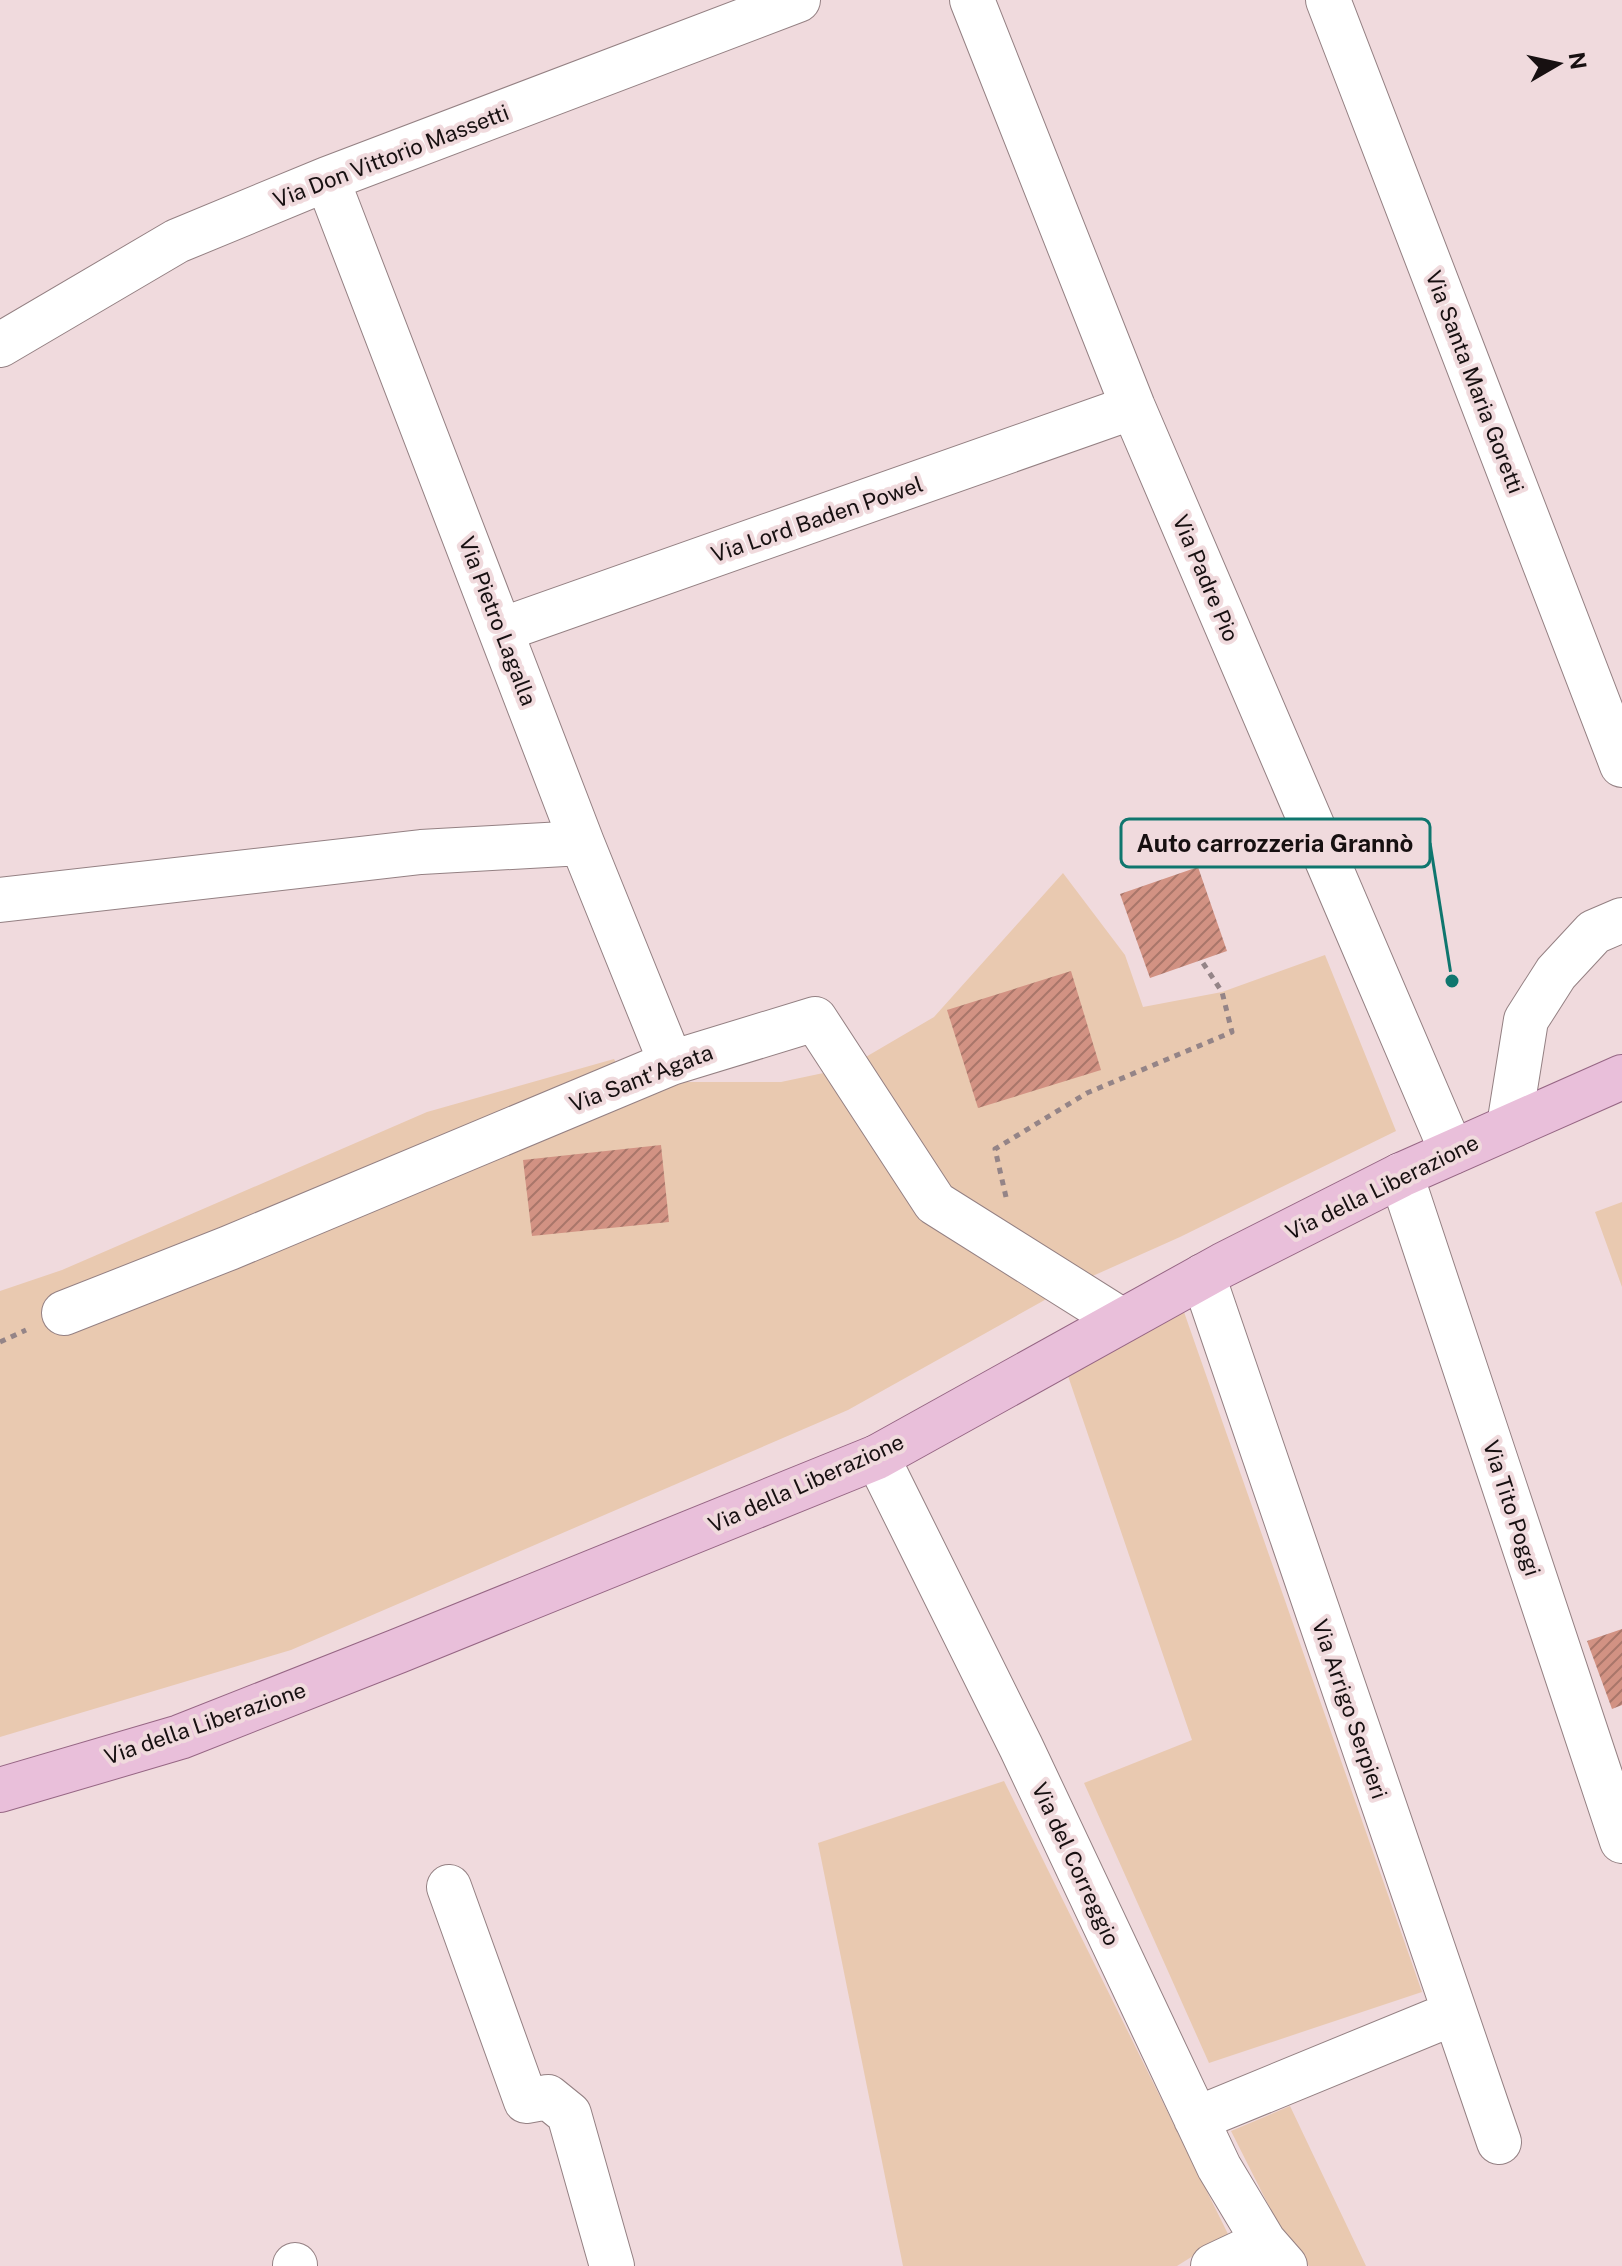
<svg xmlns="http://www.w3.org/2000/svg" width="1622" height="2266" viewBox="0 0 1622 2266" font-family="'Public Sans',sans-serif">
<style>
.green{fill:#e9c9b0}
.building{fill:url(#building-hatch)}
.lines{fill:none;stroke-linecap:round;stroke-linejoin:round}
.minor-casing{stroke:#948083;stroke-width:46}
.major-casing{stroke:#966684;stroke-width:46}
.path{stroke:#948487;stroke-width:5;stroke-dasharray:6 6;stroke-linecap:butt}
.minor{stroke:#fff;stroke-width:44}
.major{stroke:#e9bfda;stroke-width:44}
.labels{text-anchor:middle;stroke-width:8;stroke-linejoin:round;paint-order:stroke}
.street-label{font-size:22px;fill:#171011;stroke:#f0dadd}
.leader{fill:none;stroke:#0f766e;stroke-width:3}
.callout-dot{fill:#0f766e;stroke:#f0dadd;stroke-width:3}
.callout{fill:#f0dadd;stroke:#0f766e;stroke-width:3}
.callout-label{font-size:24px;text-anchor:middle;font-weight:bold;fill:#171011}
</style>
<defs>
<pattern id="building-hatch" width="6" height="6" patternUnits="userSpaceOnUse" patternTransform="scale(2)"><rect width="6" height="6" fill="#d29283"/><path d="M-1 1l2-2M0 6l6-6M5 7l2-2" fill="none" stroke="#a9766a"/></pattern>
</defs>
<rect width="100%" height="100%" fill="#f0dadd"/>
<path class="green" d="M1063 873 1125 955 1143 1007 1222 992 1325 955 1396 1131 1180 1237 1068 1287 848 1410 291 1650 0 1737V1291L62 1270 427 1112 614 1059 626 1082H781L847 1068 934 1017Z
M1622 1202V1287L1595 1212Z
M1184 1312 1422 1992 1209 2063 1084 1783 1192 1740 1067 1373Z
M1004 1781 1228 2234 1177 2266H903L818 1843Z
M1290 2106 1366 2266H1309L1287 2242 1231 2131Z"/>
<path class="building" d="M1198 867 1227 951 1150 978 1120 894Z
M1071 971 1101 1070 978 1108 947 1010Z
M661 1145 669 1222 532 1236 523 1160Z
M1622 1629V1705L1612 1709 1587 1641Z"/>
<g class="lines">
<g class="minor-casing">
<path id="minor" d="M972 0 1133 407 1452 1152
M1328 0 1622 765
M327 179 582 843 671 1063
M0 345 177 241 327 179 798 0
M501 630 1133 407
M0 900 421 852 582 843
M1509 1126 1526 1020 1556 973 1594 932 1622 920
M1401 1175 1622 1841
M1203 1276 1499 2142
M64 1313 229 1248 671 1063 815 1019 935 1203 1121 1320
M877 1457 1021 1747 1219 2167 1264 2242 1285 2266
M449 1887 526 2101 548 2097 569 2114 612 2266
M1196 2119 1454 2013
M295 2265V2266
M1213 2266 1264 2242"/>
</g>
<g class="major-casing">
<path id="major" d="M0 1790 180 1737 398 1651 877 1457 1223 1265 1401 1175 1622 1077"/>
</g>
<path class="path" d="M1006 1197 995 1149 1087 1093 1232 1032 1222 992 1201 960
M0 1342 26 1330"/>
<use href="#minor" class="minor"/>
<use href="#major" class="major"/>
</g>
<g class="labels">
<g class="street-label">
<text transform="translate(391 156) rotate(-21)" y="8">Via Don Vittorio Massetti</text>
<text transform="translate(1475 382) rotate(69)" y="8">Via Santa Maria Goretti</text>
<text transform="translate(817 519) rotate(-19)" y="8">Via Lord Baden Powel</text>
<text transform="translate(1206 578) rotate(67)" y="8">Via Padre Pio</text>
<text transform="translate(498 621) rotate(69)" y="8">Via Pietro Lagalla</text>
<text transform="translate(641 1078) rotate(-21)" y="8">Via Sant'Agata</text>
<text transform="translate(1382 1187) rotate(-26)" y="8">Via della Liberazione</text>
<text transform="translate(806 1483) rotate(-24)" y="8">Via della Liberazione</text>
<text transform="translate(1512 1508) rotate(72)" y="8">Via Tito Poggi</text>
<text transform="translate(1350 1709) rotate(71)" y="8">Via Arrigo Serpieri</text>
<text transform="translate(205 1723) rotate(-19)" y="8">Via della Liberazione</text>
<text transform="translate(1076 1864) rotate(65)" y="8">Via del Correggio</text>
</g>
</g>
<path class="leader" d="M1452 981L1430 843"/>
<circle class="callout-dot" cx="1452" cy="981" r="8"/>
<rect class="callout" x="1121" y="819" width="309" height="48" rx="8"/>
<g class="callout-label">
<text x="1275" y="852">Auto carrozzeria Grannò</text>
</g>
<g transform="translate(1558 64) rotate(81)" stroke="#f0dadd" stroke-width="6" paint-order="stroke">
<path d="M0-6L14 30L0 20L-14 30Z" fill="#171011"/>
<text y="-12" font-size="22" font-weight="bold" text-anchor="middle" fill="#171011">N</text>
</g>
</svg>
